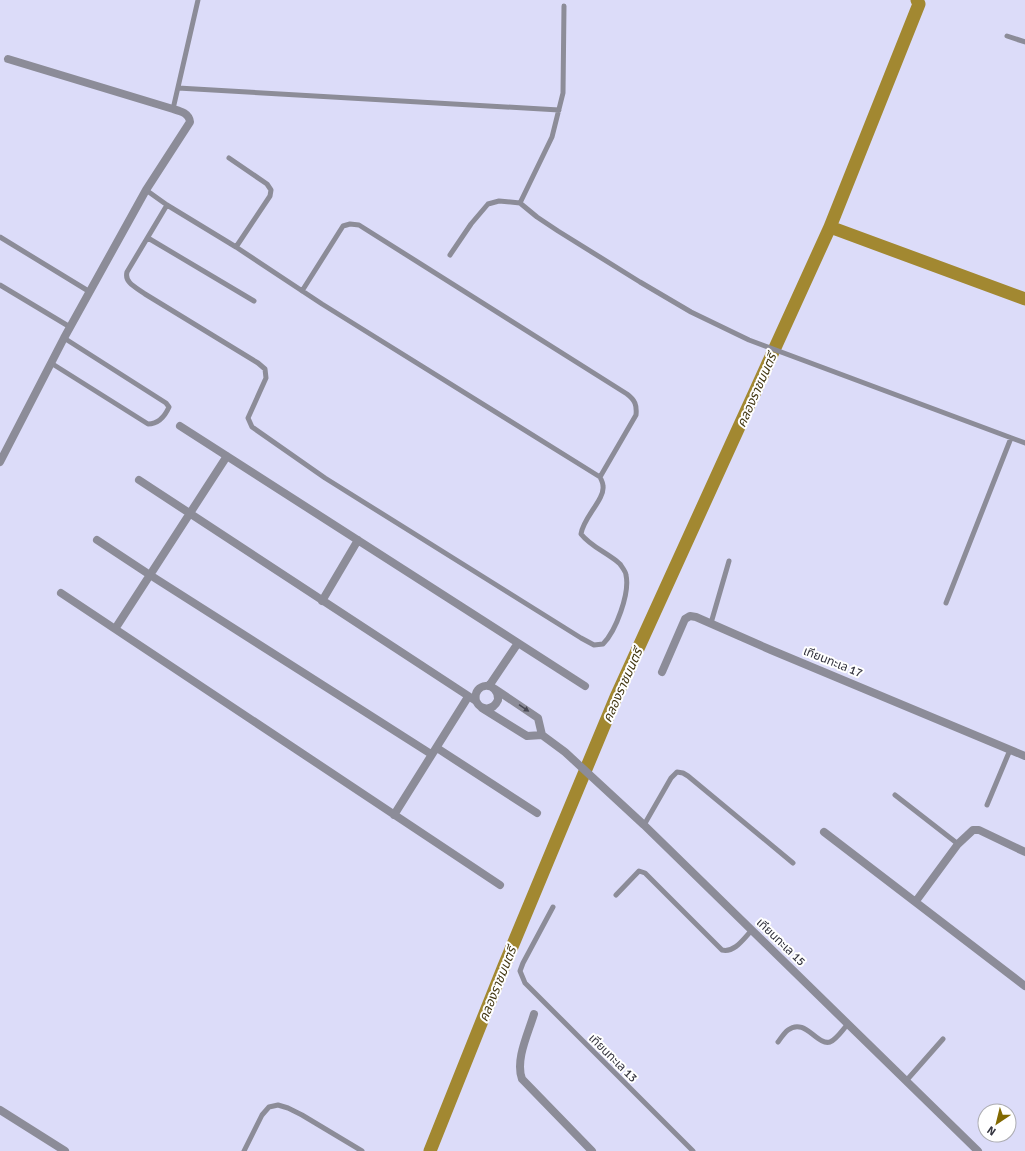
<svg xmlns="http://www.w3.org/2000/svg" width="1025" height="1151" viewBox="0 0 1025 1151" font-family="Signika,'Noto Sans Thai',sans-serif">
<style>
.lines{fill:none;stroke-linecap:round;stroke-linejoin:round}
.canal{stroke:#a28831;stroke-width:13}
.lane{stroke:#8c8c98;stroke-width:5}
.street{stroke:#8c8c98;stroke-width:8}
.oneway{fill:#494954}
.labels{text-anchor:middle;stroke-width:4;stroke-linejoin:round;paint-order:stroke}
.street-label{font-size:12px;fill:#33333e;stroke:#fff}
.water-label{font-size:13px;font-style:italic;fill:#433813;stroke:#fff}
</style>
<rect width="100%" height="100%" fill="#dcdcf9"/>
<g class="lines">
<path class="canal" d="M917 0 919 4 830 227 1025 299
M430 1151 504 966 616 697 830 227"/>
<path class="lane" d="M564 6 563 93 552 137 520 203 537 217 558 231 640 282 691 312 749 340 1025 443
M1007 36 1025 42
M178 88 559 110
M173 109 198 0
M229 158 267 184 271 190 270 196 236 247
M146 190 167 205 236 247 322 304 600 477 636 415C637 405 635 400 627 394L359 225 350 224 343 226 302 291
M167 205 127 272C124 283 137 288 145 294L258 363 265 369 266 378 248 418 252 427 325 478 581 638 594 645 603 644C616 631 630 593 626 575 626 572 622 567 620 564 608 553 591 547 581 534 583 518 605 499 603 486 603 483 601 479 600 477
M0 237 90 292
M148 238 254 301
M450 255 471 224 488 204 499 201 520 203
M0 285 70 327
M51 363 148 424C158 424 165 416 169 407L166 403 64 338
M946 603 1011 438
M711 623 729 561
M895 795 958 844
M987 805 1010 750
M644 825 671 778 677 772 683 773 688 776 793 863
M616 895 639 871 645 873 722 950C735 953 744 938 752 930
M553 907 523 963 520 971 525 983 693 1151
M778 1042C781 1038 784 1033 788 1030 805 1017 817 1046 830 1042 837 1039 843 1029 848 1024
M906 1081 943 1039
M244 1151 262 1115 269 1107 278 1105 288 1108 302 1115 362 1151"/>
<path class="street" d="M180 426 585 686
M0 462 64 338 146 190 190 122C189 113 180 111 173 109L8 59
M139 480 476 701C481 711 493 711 498 700 499 680 472 682 476 701
M97 540 150 575 431 754
M61 593 500 885
M322 601 358 540
M115 629 227 456
M662 672 685 619 690 616 696 617 771 650 1025 756
M489 686 518 643
M495 689 538 718 542 735
M482 708 527 736 542 735 565 752 644 825 978 1151
M437 748 537 813
M394 815 468 697
M824 832 1025 986
M916 901 958 844 973 830H979L1025 852
M534 1014C528 1034 515 1060 522 1079L592 1151
M0 1110 65 1151"/>
</g>
<defs><path id="oneway-solid" d="M-6-.8H1V-3.2L6.5 0L1 3.2V.8H-6Z"/></defs>
<use class="oneway" href="#oneway-solid" transform="translate(524 708) rotate(34)"/>
<g class="labels">
<g class="street-label">
<text transform="translate(833 662) rotate(22)" y="4">เทียนทะเล 17</text>
<text transform="translate(781 942) rotate(44)" y="4">เทียนทะเล 15</text>
<text transform="translate(613 1058) rotate(45)" y="4">เทียนทะเล 13</text>
</g>
<g class="water-label">
<text transform="translate(756 390) rotate(-66)" y="5">คลองราชมนตรี</text>
<text transform="translate(622 685) rotate(-66)" y="5">คลองราชมนตรี</text>
<text transform="translate(497 984) rotate(-68)" y="5">คลองราชมนตรี</text>
</g>
</g>
<g transform="translate(997 1123) rotate(215)"><circle r="19" fill="#ffffff" stroke="#adadb2"/>
<path d="M0-3L7 15L0 10L-7 15Z" fill="#826901"/>
<text y="-6" font-size="11" font-weight="bold" text-anchor="middle" fill="#33333e">N</text>
</g>
</svg>
